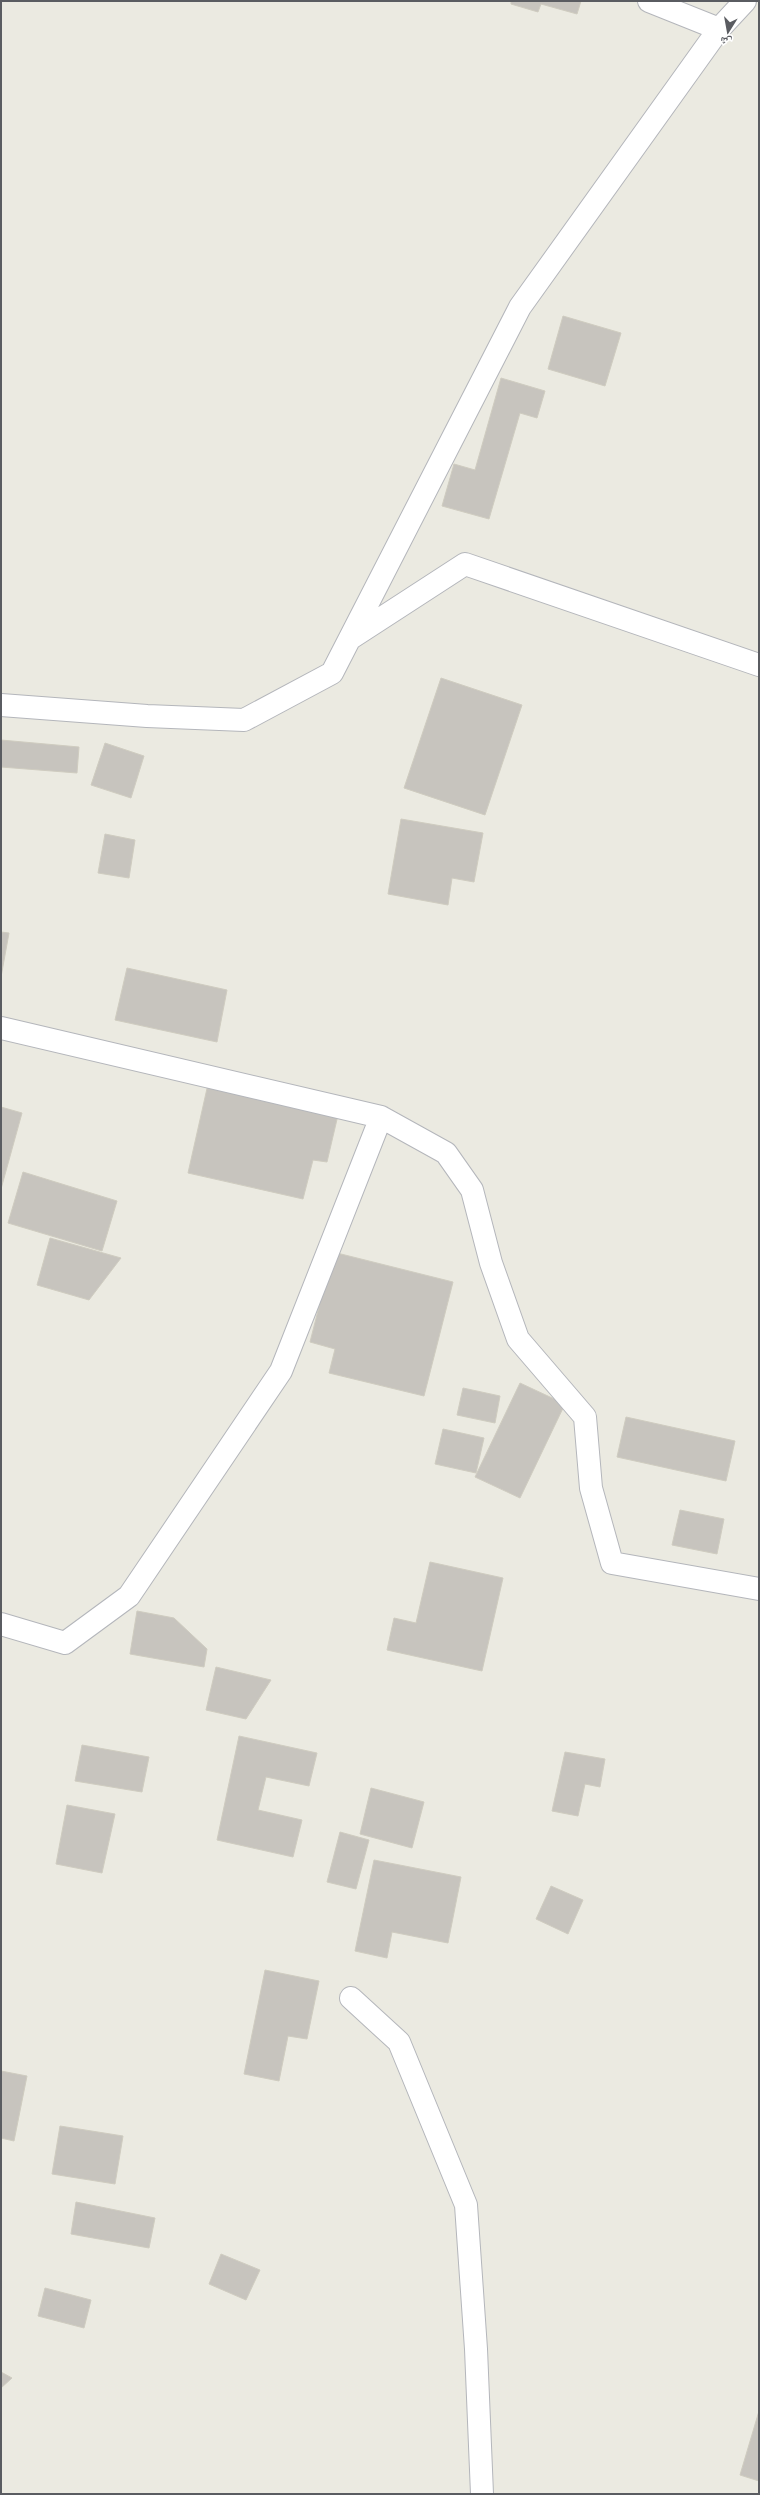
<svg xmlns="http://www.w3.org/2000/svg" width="760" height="2495" viewBox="0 0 760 2495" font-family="'DM Sans','Noto Naskh Arabic',sans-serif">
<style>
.building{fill:#c7c4be;stroke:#cfccc0}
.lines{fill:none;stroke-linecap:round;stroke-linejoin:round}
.street-casing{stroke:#b4b6bb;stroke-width:24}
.street{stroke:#fff;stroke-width:22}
</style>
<rect width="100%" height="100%" fill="#ebeae1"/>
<path class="building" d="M511 1H581L577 14 541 4 538 12 511 4Z
M563 316 621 333 605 386 548 369Z
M501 378 545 391 537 418 520 413 489 519 442 506 454 464 475 470Z
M441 678 522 705 485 815 404 788Z
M1 740 79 747 77 773 1 767Z
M105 743 144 756 131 798 91 785Z
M401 819 483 833 474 882 452 878 448 905 388 894Z
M105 834 135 840 129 878 98 873Z
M1 932 9 933 1 977Z
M127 968 227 990 217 1042 115 1020Z
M208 1084 338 1115 327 1162 313 1160 303 1199 188 1173Z
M1 1107 22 1113 1 1189Z
M23 1172 117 1201 102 1251 8 1223Z
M50 1238 121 1258 89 1300 37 1285Z
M333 1252 453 1282 424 1396 329 1373 335 1349 310 1342Z
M520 1383 565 1404 520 1498 475 1477Z
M463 1388 500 1396 495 1423 457 1415Z
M626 1417 735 1441 726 1481 617 1457Z
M443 1429 484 1438 476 1473 435 1464Z
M680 1510 724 1519 717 1554 672 1545Z
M430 1562 503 1578 482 1671 387 1650 394 1618 416 1623Z
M137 1611 174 1618 207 1649 204 1667 130 1654Z
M216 1667 271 1680 246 1719 206 1710Z
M239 1736 317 1753 309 1786 266 1777 258 1810 302 1820 293 1857 217 1840Z
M82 1745 149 1757 142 1792 75 1781Z
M565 1752 605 1759 600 1787 585 1784 578 1816 552 1811Z
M371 1788 424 1802 412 1848 360 1834Z
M67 1805 115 1814 102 1873 56 1864Z
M340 1832 369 1840 356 1889 327 1882Z
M374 1860 461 1877 448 1943 392 1932 387 1958 355 1951Z
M551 1886 583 1900 568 1934 536 1919Z
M265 1970 319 1981 307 2039 288 2036 279 2081 244 2074Z
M1 2071 27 2076 14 2141 1 2138Z
M60 2126 123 2136 115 2184 52 2174Z
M76 2202 155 2218 149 2248 71 2234Z
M221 2254 260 2270 246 2300 209 2284Z
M45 2288 91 2300 84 2328 38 2316Z
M1 2372 12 2378 1 2388Z
M759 2411V2481L740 2475Z"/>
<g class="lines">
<g class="street-casing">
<path id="street" d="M649 1 719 29
M351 638 465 564 759 665
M1 705 147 716 244 720 332 673 520 307 719 29 745 1
M1 1028 381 1117 446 1153 472 1190 491 1263 518 1339 585 1417 591 1488 612 1563 759 1589
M1 1624 65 1643 129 1596 281 1371 381 1117
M351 1998 399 2042 466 2205 476 2349 482 2494"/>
</g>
<use href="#street" class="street"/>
</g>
<rect width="760" height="2495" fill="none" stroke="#5a5c61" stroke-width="4"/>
<g transform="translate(728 32) rotate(191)" stroke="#ffffff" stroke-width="3" paint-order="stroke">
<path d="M0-3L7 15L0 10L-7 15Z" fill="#5a5c61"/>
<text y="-6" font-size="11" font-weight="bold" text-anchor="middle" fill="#5a5c61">ش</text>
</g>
</svg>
